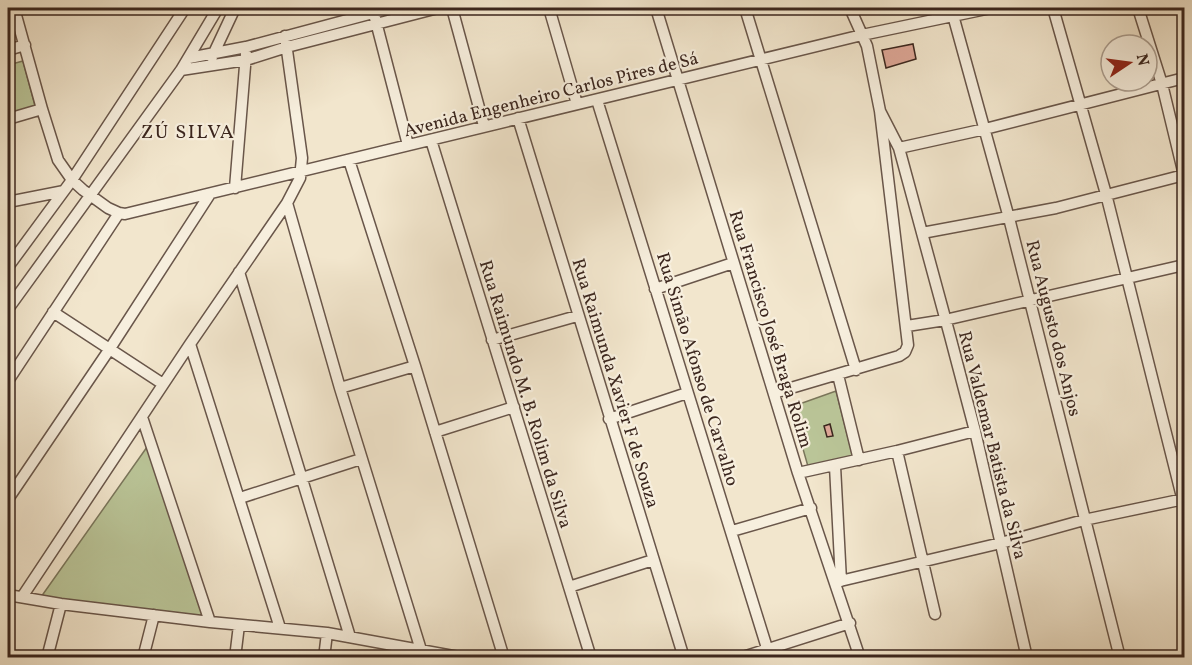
<svg xmlns="http://www.w3.org/2000/svg" width="1192" height="665" viewBox="0 0 1192 665" font-family="Vollkorn,serif">
<style>
.green{fill:#bac598;stroke:#7a765b;stroke-width:1.5}
.building{fill:#dea797;stroke:#3b261e;stroke-width:1.5}
.lines{fill:none;stroke-linecap:round;stroke-linejoin:round}
.street-casing{stroke:#69564a;stroke-width:13}
.street{stroke:#f7efde;stroke-width:10}
.labels{text-anchor:middle;stroke-width:4.5;stroke-linejoin:round;paint-order:stroke}
.street-label{font-size:18px;fill:#3b261e;stroke:#f7efde}
.neighbourhood-label{font-size:20px;letter-spacing:1.5px;fill:#3b261e;stroke:#f7efde}
</style>
<rect width="100%" height="100%" fill="#f2e6cd"/>
<filter id="stains"><feTurbulence type="fractalNoise" baseFrequency=".00333" numOctaves="4"/><feColorMatrix values="0 0 0 0 .2 0 0 0 0 .09 0 0 0 0 .02 0 0 0 .5 -.17"/></filter>
<radialGradient id="worn" r=".72"><stop offset=".6" stop-color="#630" stop-opacity="0"/><stop offset="1" stop-color="#630" stop-opacity=".3"/></radialGradient>
<path class="green" d="M23 61 37 113 8 121V65Z
M836 391 854 461 809 470 791 407Z
M152 440 210 621 41 597Z"/>
<path class="building" d="M913 44 916 59 886 68 882 50Z
M830 424 833 436 827 437 824 426Z"/>
<g class="lines">
<g class="street-casing">
<path id="street" d="M14 8 42 109 58 160 72 180 83 190 108 208 119 213 125 214 862 35 991 8
M452 8 484 126
M549 8 577 104
M656 8 798 473 860 658
M745 8 856 370
M951 8 1009 218 1120 658
M1053 8 1106 194 1184 505
M1138 8 1162 84 1184 175
M375 18 408 145
M8 50 25 45
M212 57 235 8
M189 58 246 47 392 8
M181 70 246 60 287 47 438 8
M597 100 767 648
M880 111 899 148 950 336 975 431 1027 658
M518 118 684 658
M8 119 42 109
M431 140 591 658
M899 148 985 129 1184 78
M349 160 415 366 504 658
M235 188 246 54
M8 202 64 191
M287 203 340 388 421 650 419 658
M922 233 1056 208 1184 175
M8 267 72 180 185 8
M239 272 350 637
M655 289 733 263
M8 309 181 70 218 8
M53 312 163 384
M907 326 945 320 1184 265
M492 340 577 316
M190 344 280 628
M838 375 859 460
M8 381 119 213
M340 388 415 366
M774 393 899 356 905 352 908 345 880 111 867 46 850 8
M142 417 210 622
M609 419 687 393
M435 432 514 407
M897 451 935 614
M835 466 841 581
M798 473 897 451 975 431
M240 498 361 459
M8 499 109 350 210 194
M732 531 811 508
M836 582 1001 543 1084 520 1184 499
M569 587 653 560
M8 595 61 604 210 622 327 633 464 658
M22 597 190 344 287 203 300 178 302 158 285 36
M47 658 61 604
M143 658 154 615
M235 658 239 625
M324 658 327 633
M740 658 850 623"/>
</g>
<use href="#street" class="street"/>
</g>
<g class="labels">
<g class="street-label">
<text transform="translate(551 94) rotate(-14)" y="6">Avenida Engenheiro Carlos Pires de Sá</text>
<text transform="translate(1054 328) rotate(76)" y="6">Rua Augusto dos Anjos</text>
<text transform="translate(771 329) rotate(73)" y="6">Rua Francisco José Braga Rolim</text>
<text transform="translate(698 369) rotate(73)" y="6">Rua Simão Afonso de Carvalho</text>
<text transform="translate(616 383) rotate(73)" y="6">Rua Raimunda Xavier F de Souza</text>
<text transform="translate(526 394) rotate(73)" y="6">Rua Raimundo M. B. Rolim da Silva</text>
<text transform="translate(993 445) rotate(76)" y="6">Rua Valdemar Batista da Silva</text>
</g>
<g class="neighbourhood-label">
<text x="188" y="138">ZÚ SILVA</text>
</g>
</g>
<rect width="1192" height="665" fill="none" stroke="#f2e6cd" stroke-width="30"/>
<rect x="9" y="9" width="1174" height="647" fill="none" stroke="#3b261e" stroke-width="3"/>
<rect x="15" y="15" width="1162" height="635" fill="none" stroke="#3b261e" stroke-width="1.5"/>
<g transform="translate(1129 63) rotate(77)"><circle r="28" fill="#f7efde" stroke="#ac9f91" stroke-width="1.5"/>
<path d="M0-4.5L10 22L0 15L-10 22Z" fill="#8f2418"/>
<text y="-9" font-size="16" font-weight="bold" text-anchor="middle" fill="#3b261e">N</text>
</g>
<rect width="100%" height="100%" filter="url(#stains)"/>
<rect width="100%" height="100%" fill="url(#worn)"/>
</svg>
